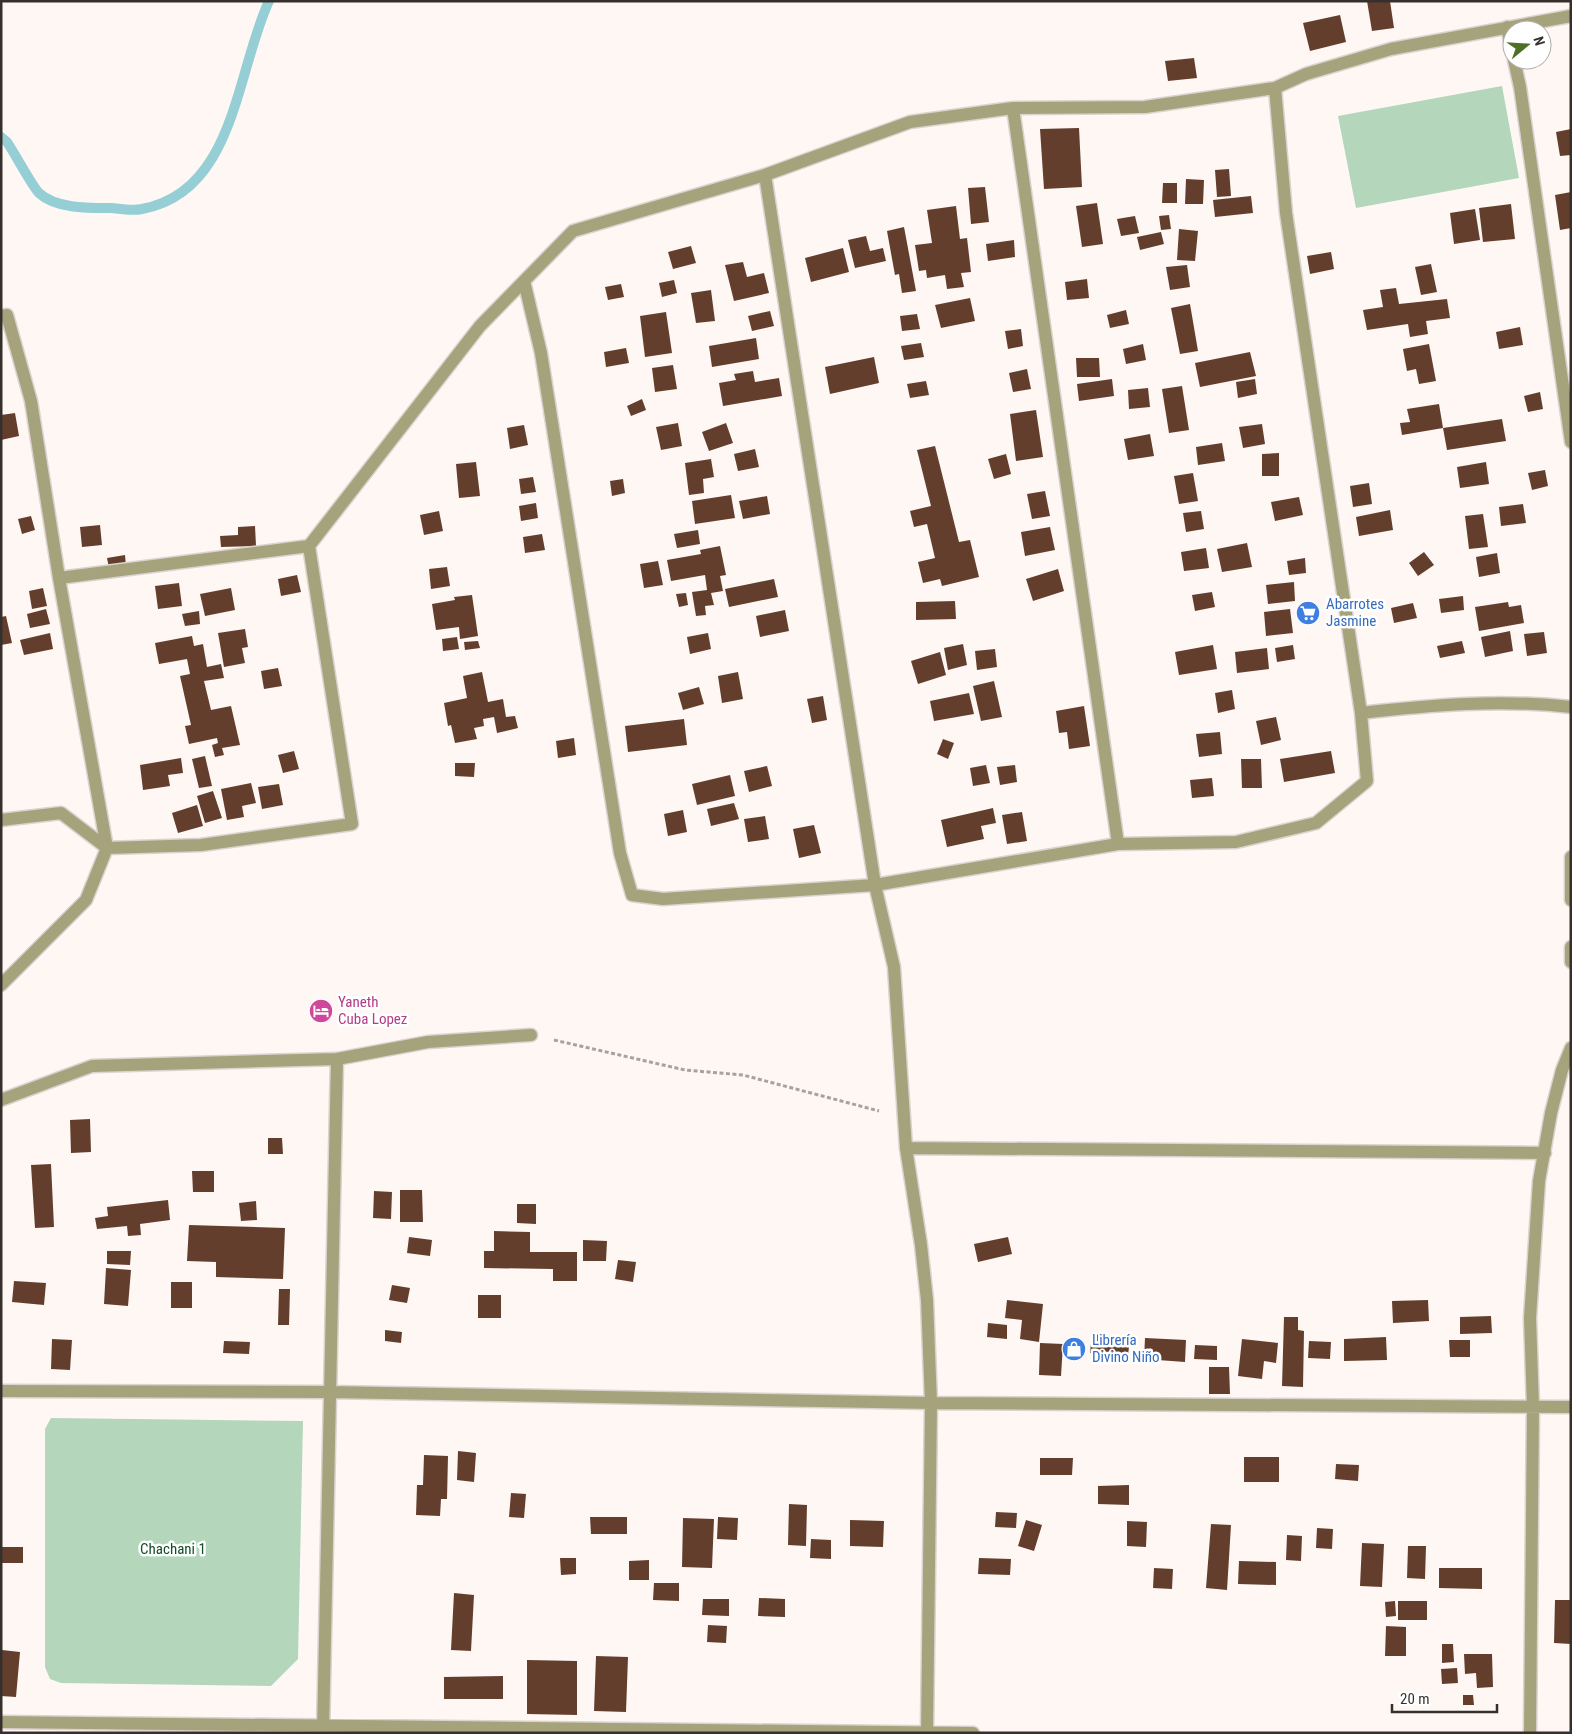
<svg xmlns="http://www.w3.org/2000/svg" width="1572" height="1734" viewBox="0 0 1572 1734" font-family="'Roboto Condensed',sans-serif">
<style>
.green{fill:#b4d6bb}
.lines{fill:none;stroke-linecap:round;stroke-linejoin:round}
.stream{stroke:#95cfd5;stroke-width:10}
.building{fill:#643e2d}
.minor-casing{stroke:#dad3d0;stroke-width:15}
.path{stroke:#a8a19e;stroke-width:3;stroke-dasharray:4 2.5;stroke-linecap:butt}
.minor{stroke:#a6a37c;stroke-width:12}
.labels{text-anchor:middle;stroke-width:5;stroke-linejoin:round;paint-order:stroke}
.shop-label{font-size:15px;fill:#366cbe;stroke:#fff;text-anchor:start}
.hotel-label{font-size:15px;fill:#b23c85;stroke:#fff;text-anchor:start}
.park-label{font-size:15px;fill:#0f4e28;stroke:#fff}
</style>
<rect width="100%" height="100%" fill="#fef7f4"/>
<path class="green" d="M1502 86 1519 178 1356 208 1338 116Z
M51 1418 303 1421 298 1659 271 1686 61 1683 50 1679 45 1667V1429Z"/>
<g class="lines">
<path class="stream" d="M1 137 7 142C14 152 32 186 39 193 56 209 90 208 112 208 121 209 133 211 142 209 235 192 236 72 269 1"/>
</g>
<path class="building" d="M1367 1H1390L1394 28 1372 31Z
M1340 15 1346 42 1310 51 1303 23Z
M1194 58 1197 78 1168 81 1165 61Z
M1079 128 1082 187 1044 189 1040 129Z
M1571 129V155L1560 156 1556 132Z
M1229 169 1231 196 1217 197 1215 170Z
M1186 179 1204 180 1203 204H1185Z
M1163 183H1177V203H1162Z
M985 187 989 222 971 224 968 188Z
M1571 192V228L1560 230 1555 195Z
M1251 196 1253 213 1215 217 1213 200Z
M1097 203 1103 244 1082 247 1076 206Z
M1511 204 1515 239 1483 242 1479 208Z
M956 206 960 239 967 238 971 272 961 273 964 287 947 289 945 275 927 278 926 270 919 271 915 245 932 243 927 210Z
M1475 209 1480 240 1454 244 1450 213Z
M1169 215 1171 229 1161 230 1159 216Z
M1135 216 1139 233 1121 236 1117 219Z
M904 227 916 291 902 293 899 274 895 275 887 231Z
M1179 229 1198 231 1195 261 1177 260Z
M1161 232 1164 244 1140 250 1137 237Z
M866 236 870 251 883 248 886 261 855 268 848 240Z
M1014 240 1015 257 988 261 986 244Z
M691 246 696 263 673 269 668 252Z
M843 248 849 272 811 282 805 258Z
M1331 252 1334 269 1310 274 1307 256Z
M743 262 747 277 764 273 769 293 734 301 725 265Z
M1431 264 1437 292 1421 295 1415 267Z
M1187 265 1190 287 1170 290 1166 267Z
M1087 279 1089 298 1067 300 1065 282Z
M674 280 677 293 662 297 659 283Z
M621 284 624 297 608 300 605 287Z
M1396 288 1399 304 1447 299 1450 318 1426 321 1428 334 1410 337 1408 324 1367 330 1363 310 1383 307 1380 290Z
M711 290 715 321 696 323 691 293Z
M970 298 975 321 941 328 935 305Z
M1190 304 1198 351 1180 354 1171 308Z
M1126 310 1129 324 1110 328 1107 315Z
M770 311 774 326 752 331 748 316Z
M666 312 672 353 645 357 640 316Z
M917 314 920 329 902 331 900 316Z
M1520 327 1523 345 1499 349 1496 332Z
M1021 329 1023 346 1008 349 1005 331Z
M756 338 759 359 712 367 709 346Z
M921 343 924 357 904 360 901 346Z
M1143 344 1146 360 1126 364 1123 349Z
M1429 344 1436 381 1419 384 1416 369 1407 371 1403 349Z
M626 348 629 363 606 367 604 352Z
M1250 352 1256 376 1200 387 1195 363Z
M874 357 879 383 830 394 825 367Z
M1076 358H1099L1100 377H1077Z
M673 365 677 389 655 392 652 368Z
M1027 369 1031 389 1013 392 1009 373Z
M753 371 755 382 779 378 782 396 723 406 719 383 736 380 734 374Z
M1112 379 1114 396 1079 401 1077 384Z
M1255 379 1257 394 1238 398 1236 382Z
M926 381 929 395 910 398 907 384Z
M1182 386 1189 430 1169 433 1162 389Z
M1148 388 1150 407 1129 409 1128 390Z
M1540 392 1543 409 1528 412 1524 396Z
M642 399 646 410 631 416 627 406Z
M1439 404 1443 428 1402 435 1400 423 1410 422 1407 409Z
M1036 410 1043 457 1016 461 1010 414Z
M15 413 19 436 1 440V415Z
M1502 419 1506 441 1447 450 1443 428Z
M678 423 682 446 661 450 656 427Z
M726 423 733 443 709 451 702 432Z
M1262 424 1265 444 1243 448 1239 427Z
M524 425 528 445 510 449 507 428Z
M1150 434 1154 456 1128 460 1124 439Z
M1222 443 1225 461 1198 465 1196 447Z
M935 446 959 542 970 540 979 577 942 586 940 579 923 583 918 562 935 558 927 524 914 527 910 511 931 506 917 450Z
M755 449 759 467 738 471 734 454Z
M1279 453V476H1262V454Z
M1006 454 1011 474 994 479 988 459Z
M711 459 714 477 703 479 704 493 689 495 685 463Z
M476 462 480 496 459 498 456 464Z
M1486 462 1489 484 1460 488 1457 467Z
M1545 470 1548 486 1532 490 1528 473Z
M1193 473 1198 501 1179 504 1174 476Z
M533 477 536 492 521 494 519 479Z
M623 479 625 493 612 496 610 481Z
M1369 483 1372 504 1353 507 1350 486Z
M1045 491 1050 516 1032 519 1027 494Z
M731 495 735 518 695 524 692 501Z
M767 496 770 514 743 519 739 501Z
M1299 497 1303 515 1275 521 1271 502Z
M536 503 538 518 521 521 519 506Z
M1523 504 1526 523 1501 526 1499 507Z
M1390 510 1393 530 1359 536 1356 517Z
M439 511 443 531 424 535 420 515Z
M1201 511 1204 529 1186 532 1183 513Z
M1483 514 1488 547 1469 549 1465 516Z
M31 516 35 530 22 534 18 519Z
M100 525 102 545 82 547 80 527Z
M255 526 256 546 221 547 220 536 238 535V527Z
M1050 527 1055 550 1025 556 1021 532Z
M698 530 700 544 677 548 674 534Z
M542 534 545 550 525 553 523 537Z
M1247 543 1252 567 1222 572 1217 549Z
M720 546 726 575 720 576 723 591 711 593 714 605 705 606 706 615 696 616 692 592 707 590 705 575 671 581 667 560 701 554 700 550Z
M1206 548 1209 568 1184 571 1181 552Z
M1424 552 1434 565 1418 576 1409 563Z
M1497 553 1500 573 1479 577 1476 557Z
M125 555 126 566 109 568 107 558Z
M1305 558 1306 573 1289 575 1287 561Z
M658 561 663 585 644 588 640 564Z
M447 567 450 586 431 589 429 569Z
M1058 569 1064 591 1033 601 1026 579Z
M297 575 301 592 281 596 278 579Z
M774 579 778 597 729 607 725 589Z
M1294 582 1295 601 1268 604 1266 585Z
M179 583 182 606 158 609 155 586Z
M43 588 47 606 32 609 29 591Z
M231 588 235 610 205 616 200 594Z
M1212 592 1215 607 1195 611 1192 595Z
M686 593 688 605 679 607 676 594Z
M472 595 478 636 460 639 459 627 436 630 432 604 455 600 454 597Z
M1463 596 1464 610 1441 613 1439 599Z
M955 601 956 619 916 620V602Z
M1508 602 1509 607 1521 605 1524 623 1479 631 1475 607Z
M1413 603 1417 618 1394 623 1391 608Z
M46 609 50 624 30 628 27 614Z
M1290 609 1293 633 1266 636 1264 612Z
M785 610 789 631 760 637 756 616Z
M199 611 200 624 185 626 182 614Z
M6 616 12 643 1 645V617Z
M245 629 248 647 242 648 245 663 224 667 218 633Z
M1510 631 1513 651 1485 657 1481 637Z
M1544 632 1547 653 1527 656 1524 634Z
M50 633 53 649 24 655 20 640Z
M708 633 711 649 690 654 687 637Z
M192 636 194 646 203 644 207 667 221 664 224 678 204 681 211 710 231 706 240 745 222 748 224 755 215 757 212 745 218 743 217 738 189 744 185 726 191 725 180 676 190 674 187 659 159 664 155 643Z
M457 637 459 649 443 651 442 639Z
M478 641 480 648 465 650 464 642Z
M1462 641 1465 653 1440 658 1437 646Z
M963 644 967 665 948 670 944 648Z
M1213 645 1217 669 1179 675 1175 652Z
M1293 645 1295 659 1277 662 1275 648Z
M1267 648 1269 669 1237 673 1235 652Z
M995 649 997 667 977 670 975 651Z
M940 652 946 675 918 684 911 661Z
M278 668 282 686 264 689 261 671Z
M482 672 488 702 503 699 506 717 515 716 518 728 497 733 494 717 483 719 484 726 474 728 477 739 455 743 451 725 448 726 444 703 467 698 463 676Z
M738 672 743 699 722 703 718 676Z
M994 681 1002 717 981 721 973 686Z
M699 687 704 704 683 710 678 693Z
M1232 690 1235 709 1218 713 1215 693Z
M969 693 974 714 934 721 930 701Z
M823 696 827 720 812 723 807 699Z
M1084 706 1090 746 1069 749 1067 732 1059 733 1056 711Z
M1276 717 1281 740 1261 745 1256 721Z
M684 719 687 745 628 752 625 726Z
M1220 732 1222 754 1199 757 1196 734Z
M574 738 576 755 558 758 556 741Z
M943 739 954 743 948 759 937 754Z
M294 751 299 769 283 773 278 755Z
M1331 751 1335 773 1284 782 1280 759Z
M205 756 212 786 199 788 192 759Z
M181 758 183 773 168 775 170 786 143 790 140 765Z
M1241 759H1261L1262 788H1242Z
M455 763H475L474 777 455 776Z
M986 765 990 783 973 786 970 768Z
M1015 765 1017 782 1000 785 997 767Z
M767 766 772 786 749 792 744 771Z
M730 775 735 796 697 805 692 784Z
M1212 778 1214 796 1192 798 1190 780Z
M251 783 256 803 242 806 244 817 227 820 221 789Z
M279 784 283 805 262 809 258 787Z
M213 791 222 818 205 823 197 796Z
M734 803 739 819 711 826 707 809Z
M197 805 203 826 178 833 172 813Z
M993 808 996 823 981 826 984 839 947 847 941 820Z
M683 810 687 832 668 836 664 814Z
M1022 812 1027 841 1007 844 1002 815Z
M765 816 769 839 748 842 744 819Z
M814 825 821 853 799 858 793 829Z
M90 1119 91 1152 71 1153 70 1120Z
M268 1138H282L283 1154H268Z
M51 1164 54 1227 35 1228 31 1165Z
M192 1171H214V1192H193Z
M400 1190H422L423 1222H400Z
M374 1191 392 1192 391 1219 373 1218Z
M168 1200 170 1220 140 1224 141 1235 128 1236 127 1226 97 1229 95 1218 108 1216 107 1207Z
M256 1201 257 1220 241 1221 239 1203Z
M517 1204H536V1224L517 1223Z
M189 1225 285 1228 283 1279 216 1277V1262L187 1261Z
M494 1231 530 1232V1252H577V1281H553V1269L484 1268V1251H494Z
M409 1237 432 1240 430 1256 407 1253Z
M1008 1237 1012 1254 978 1262 974 1244Z
M583 1240 607 1241 606 1261H583Z
M107 1251H131L130 1265 107 1264Z
M618 1260 636 1262 633 1282 615 1279Z
M106 1268 131 1270 128 1306 104 1304Z
M14 1281 46 1283 44 1305 12 1302Z
M171 1282H192V1308H171Z
M392 1285 410 1288 407 1303 389 1300Z
M279 1289H290L289 1325H278Z
M478 1295H501V1318H478Z
M1007 1300 1043 1304 1039 1342 1020 1339 1022 1320 1005 1318Z
M1428 1300 1429 1321 1393 1323 1392 1301Z
M1491 1316 1492 1333 1460 1334V1317Z
M1284 1317H1298V1330L1304 1331 1303 1387 1282 1386Z
M988 1323 1007 1325V1339L987 1337Z
M385 1330 402 1332 401 1343 385 1341Z
M1092 1334 1130 1337 1128 1356 1090 1353Z
M1386 1337 1387 1360 1344 1361V1339Z
M1145 1338 1186 1340 1185 1362 1144 1359Z
M52 1339 72 1340 70 1370 51 1369Z
M1242 1339 1278 1343 1276 1363 1264 1361 1262 1379 1238 1376Z
M1449 1340H1470V1357H1450Z
M224 1341 250 1342 249 1354 223 1353Z
M1309 1341 1331 1342 1330 1359 1308 1358Z
M1040 1343 1063 1344 1061 1376 1039 1375Z
M1195 1345 1217 1346V1360L1194 1359Z
M1209 1367H1229L1230 1394H1209Z
M458 1451 476 1453 474 1482 457 1480Z
M424 1455 448 1456 447 1499H441L440 1516 416 1515 417 1485H423Z
M1244 1457H1279V1482H1244Z
M1040 1458H1073L1072 1475H1040Z
M1336 1464 1359 1465 1358 1481 1335 1479Z
M1129 1485V1505L1098 1504V1486Z
M511 1493 526 1494 524 1518 509 1517Z
M789 1504 807 1505 806 1546 788 1545Z
M996 1512 1017 1513 1016 1528 995 1527Z
M590 1517H627V1534H591Z
M718 1517 738 1518 737 1540 717 1539Z
M683 1518 714 1519 712 1568 682 1567Z
M850 1520 884 1521 883 1547 850 1546Z
M1026 1520 1042 1525 1034 1551 1018 1546Z
M1127 1521 1147 1522 1146 1547 1127 1546Z
M1211 1524 1231 1525 1227 1590 1206 1588Z
M1317 1528 1333 1529 1332 1549 1316 1548Z
M1287 1535 1302 1536 1301 1561 1286 1560Z
M811 1539 831 1540V1559L810 1558Z
M1362 1543 1384 1544 1382 1587 1360 1586Z
M1408 1546H1426L1425 1579 1407 1578Z
M1 1547H23V1563H1Z
M560 1558H576V1574L561 1575Z
M979 1558 1011 1559 1010 1575 978 1574Z
M649 1560V1580H629V1561Z
M1239 1561 1276 1562V1585L1238 1584Z
M1154 1568 1173 1569 1172 1589 1153 1588Z
M1439 1568H1482V1589L1439 1588Z
M654 1583H679V1601L653 1600Z
M454 1593 474 1595 471 1651 451 1650Z
M759 1598 785 1599V1617L758 1616Z
M703 1599H729V1616L702 1615Z
M1555 1600H1571V1644L1554 1643Z
M1395 1601 1396 1616 1386 1617 1385 1602Z
M1398 1601H1427V1620H1398Z
M708 1625 727 1626 726 1643 707 1642Z
M1386 1626 1406 1627V1656H1385Z
M1442 1644H1453L1454 1662 1442 1663Z
M2 1650 20 1652 16 1697 1 1696Z
M1464 1654H1492L1493 1687 1477 1688 1476 1673 1465 1674Z
M596 1656 628 1657 626 1712 594 1711Z
M527 1660 577 1661V1715L527 1714Z
M1457 1668 1458 1683 1442 1684 1441 1669Z
M503 1676V1699H444V1677Z
M1463 1695H1473L1474 1705H1463Z"/>
<g class="lines">
<g class="minor-casing">
<path id="minor" d="M1507 27 1512 51
M1514 60 1520 87 1571 442
M1013 108 1118 844
M765 175 875 885 894 967 906 1148 921 1245 927 1300 931 1403 927 1733
M524 281 541 353 620 853 632 895 663 899 875 885 1118 844 1236 842 1316 823 1367 781 1361 713 1286 213 1275 88
M1 316 7 315 31 401 59 578 107 848 86 900 1 985
M59 578 309 546
M1361 713C1430 705 1501 699 1571 707
M1 820 61 813 107 848 201 845 352 824 309 546 480 326 573 231 765 175 910 122 1013 108 1145 107 1275 88 1306 74 1391 49 1571 16
M1571 857V900
M1571 947V962
M1 1100 92 1066 337 1059 428 1042 531 1035
M906 1148 1545 1153
M1 1391 330 1392 931 1403 1571 1407
M1 1722 973 1733
M323 1733 337 1059
M1530 1733 1533 1407 1530 1318 1539 1181 1551 1113 1562 1070 1571 1048"/>
</g>
<path class="path" d="M554 1040 685 1070 743 1075 879 1111"/>
<use href="#minor" class="minor"/>
</g>
<defs>
<g id="supermarket-disc" transform="scale(1.25)"><circle r="9.5" fill="#3f7fe0" stroke="#fff"/><path d="M-6-5.5h2.5l.6 2H6L4.5 2H-2.5L-4.4-4H-6ZM-1.5 3.2a1.3 1.3 0 1 0 .1 0ZM3 3.2a1.3 1.3 0 1 0 .1 0Z" fill="#fff"/></g>
<g id="hotel-disc" transform="scale(1.25)"><circle r="9.5" fill="#d1479c" stroke="#fff"/><path d="M-6-4.5h1.5V1H6V5H4.5V3h-9V5H-6ZM-4 0a1.8 1.8 0 1 1 3.6 0ZM.5 0V-2.5h3Q6-2.5 6 0Z" fill="#fff"/></g>
<g id="shop-disc" transform="scale(1.25)"><circle r="9.5" fill="#3f7fe0" stroke="#fff"/><path d="M-5-2.5h2.3a2.7 3.5 0 0 1 5.4 0H5L5.5 6h-11ZM-1.5-2.5h3a1.5 2.3 0 0 0-3 0Z" fill="#fff"/></g>
</defs>
<g fill-rule="evenodd">
<use href="#supermarket-disc" x="1308" y="613"/>
<use href="#hotel-disc" x="321" y="1011"/>
<use href="#shop-disc" x="1074" y="1349"/>
</g>
<g class="labels">
<g class="shop-label">
<text x="1326" y="609">Abarrotes<tspan x="1326" dy="17">Jasmine</tspan></text>
<text x="1092" y="1345">Librería<tspan x="1092" dy="17">Divino Niño</tspan></text>
</g>
<g class="hotel-label">
<text x="338" y="1007">Yaneth<tspan x="338" dy="17">Cuba Lopez</tspan></text>
</g>
<g class="park-label">
<text x="173" y="1554">Chachani 1</text>
</g>
</g>
<rect width="1572" height="1734" fill="none" stroke="#36302d" stroke-width="5"/>
<g transform="translate(1527 45) rotate(72)"><circle r="24" fill="#ffffff" stroke="#afacab"/>
<path d="M0-4L9 19L0 12L-9 19Z" fill="#4d6f27"/>
<text y="-8" font-size="14" font-weight="bold" text-anchor="middle" fill="#36302d">N</text>
</g>
<path d="M1392 1704v8h105v-8" fill="none" stroke="#36302d" stroke-width="2.5"/>
<text x="1400" y="1704" font-size="15" fill="#36302d" stroke="#ffffff" stroke-width="4" paint-order="stroke">20 m</text>
</svg>
